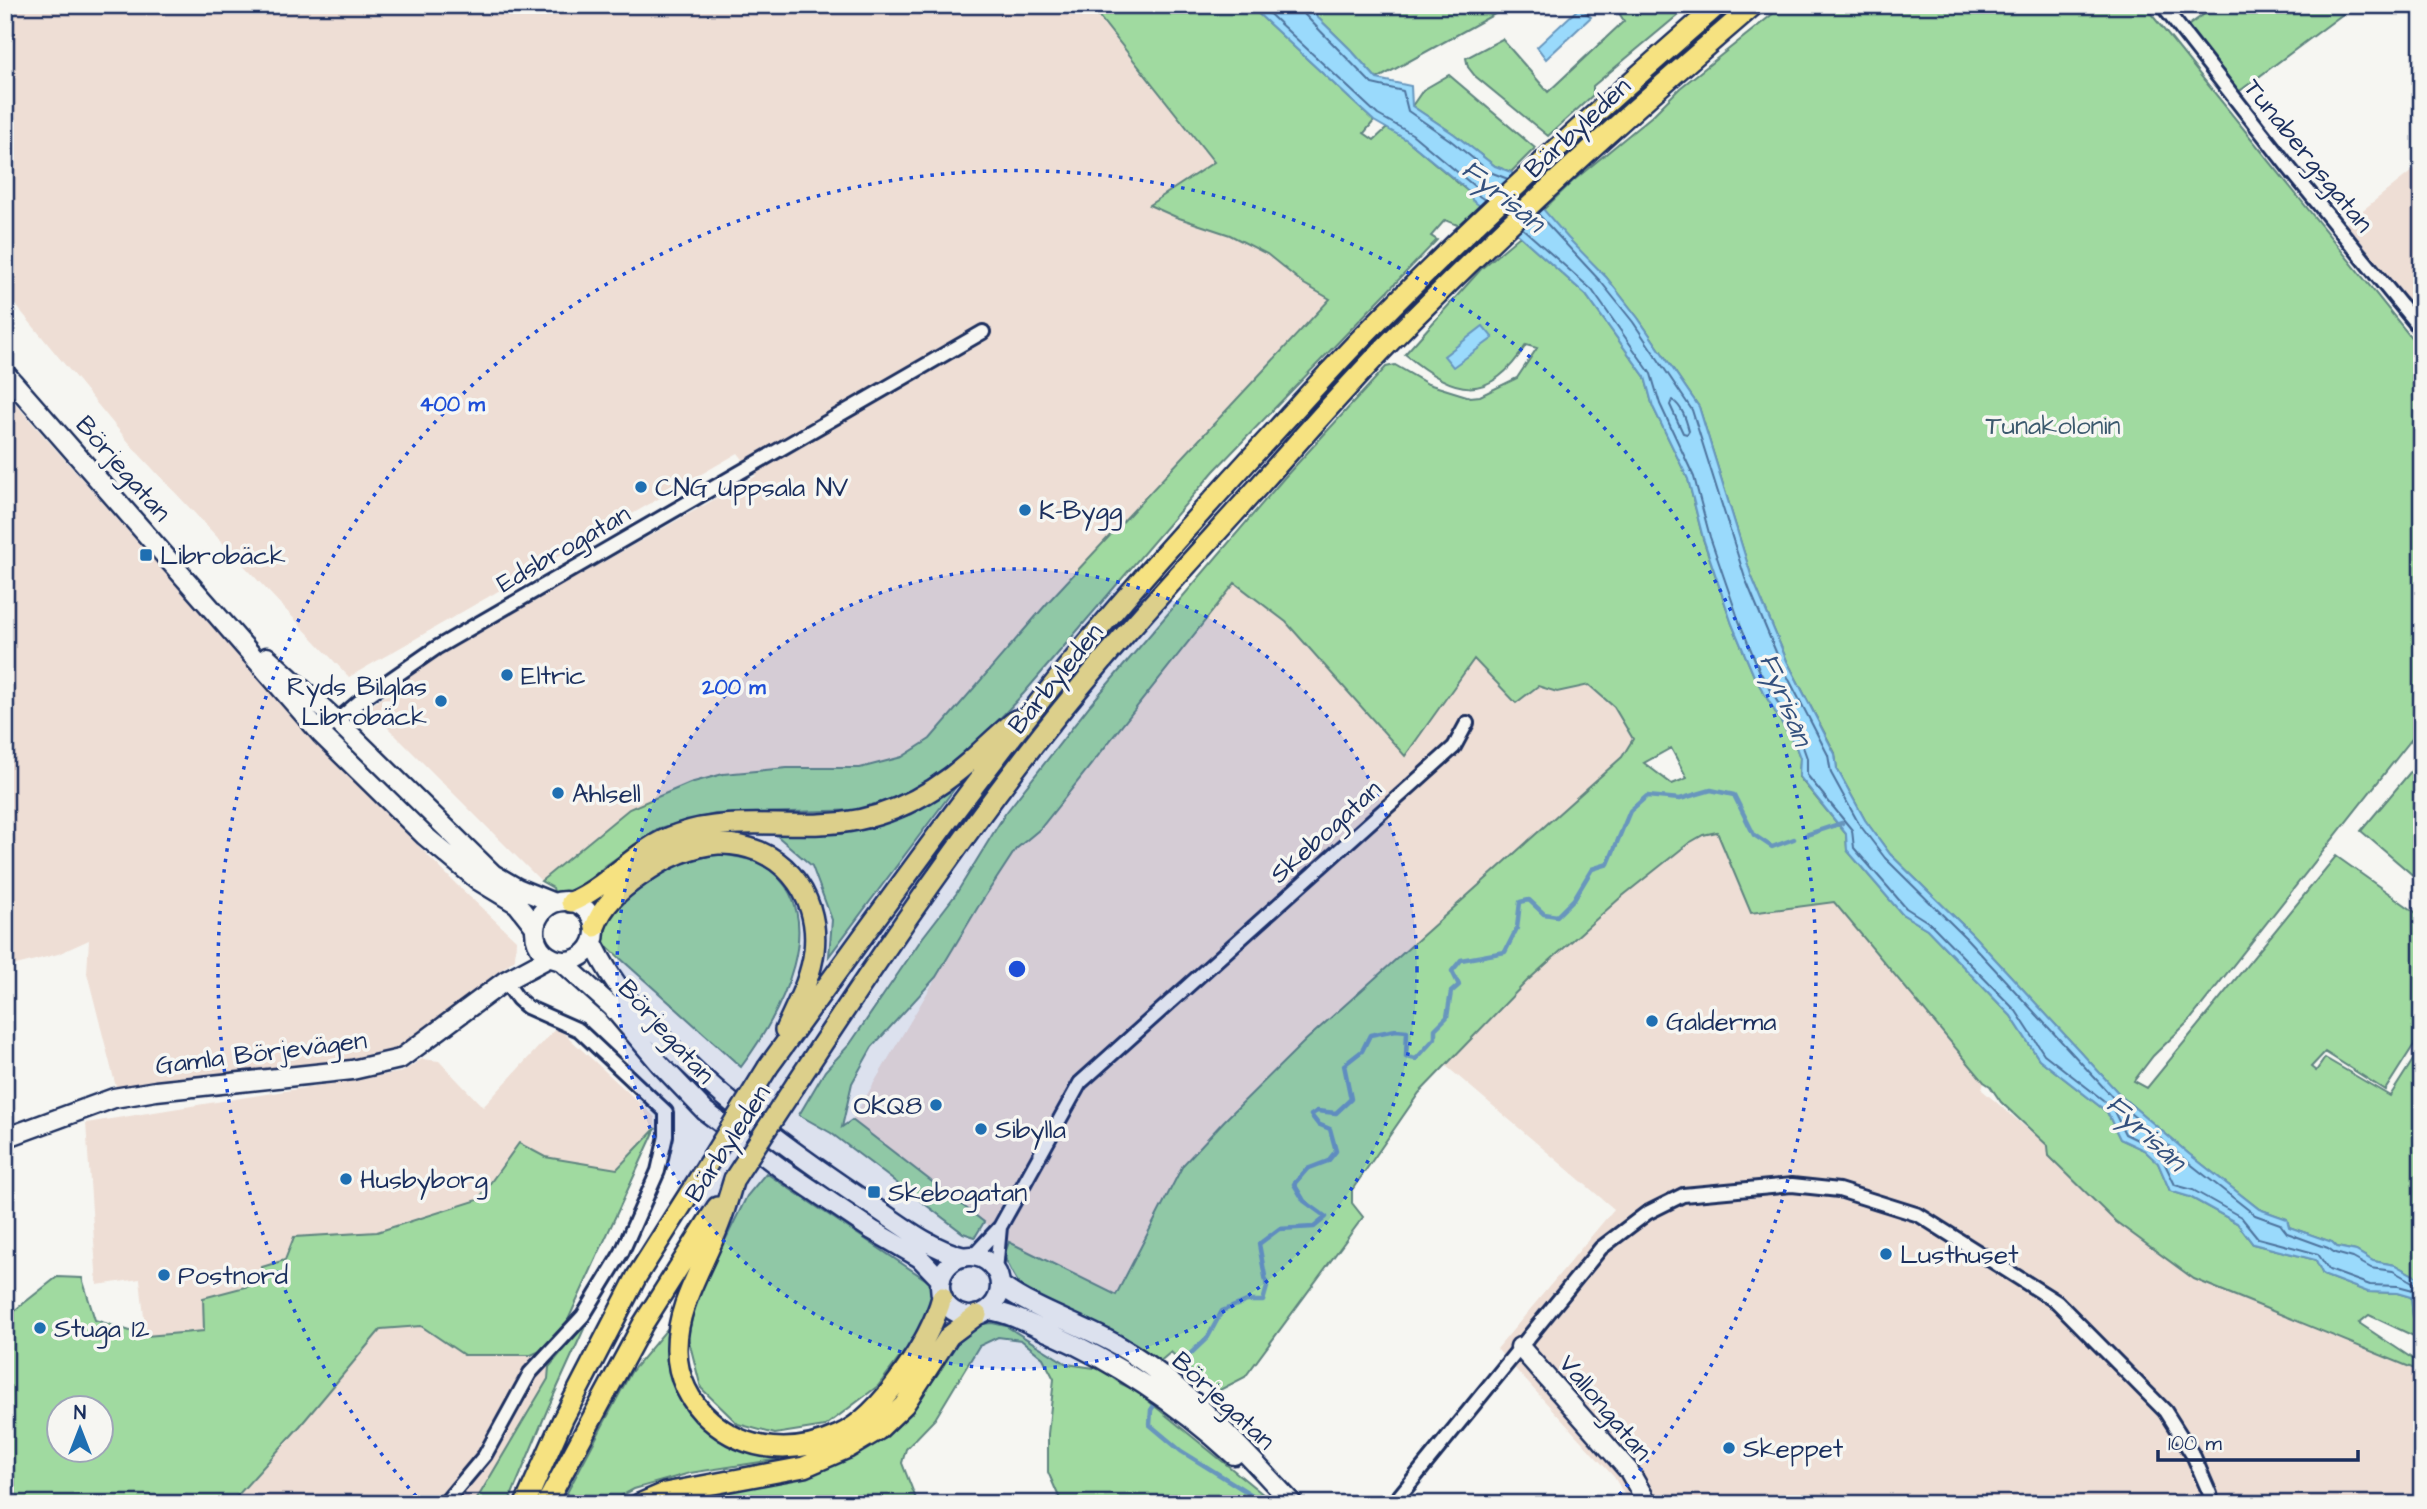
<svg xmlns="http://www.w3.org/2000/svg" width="2427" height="1509" viewBox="0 0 2427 1509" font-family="'Architects Daughter',sans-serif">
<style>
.built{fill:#eeded5}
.green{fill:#a0daa0;stroke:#5e847f;stroke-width:2;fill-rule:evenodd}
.water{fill:#9adafc;stroke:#6796bd;stroke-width:2}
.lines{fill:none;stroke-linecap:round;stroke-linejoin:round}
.shore{stroke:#4e739d;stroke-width:2}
.stream{stroke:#6796bd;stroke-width:4.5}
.street-casing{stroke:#1b2f5e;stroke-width:18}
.secondary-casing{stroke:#1b2f5e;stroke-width:23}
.primary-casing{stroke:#1b2f5e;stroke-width:24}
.street{stroke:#f6f6f2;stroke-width:12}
.secondary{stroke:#f6f6f2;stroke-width:18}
.primary{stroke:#f6e281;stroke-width:19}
.primary-bridge-casing{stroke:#1b2f5e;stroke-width:24;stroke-linecap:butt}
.primary-bridge{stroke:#f6e281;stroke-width:19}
.ring{fill:none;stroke:#1d4ed8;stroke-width:3.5;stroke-dasharray:3.5 7}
.poi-dot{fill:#1f6fb2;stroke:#f6f6f2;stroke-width:2.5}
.labels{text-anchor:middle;stroke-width:7;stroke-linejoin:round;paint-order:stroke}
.street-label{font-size:26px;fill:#1b2f5e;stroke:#f6f6f2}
.park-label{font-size:26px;fill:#3c5a6e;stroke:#f6f6f2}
.poi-label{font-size:26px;fill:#1b2f5e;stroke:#f6f6f2;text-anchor:start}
.water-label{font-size:28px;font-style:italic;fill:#34517e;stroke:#f6f6f2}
.centre{fill:#1d4ed8;stroke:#f6f6f2;stroke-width:3.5}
.ring-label{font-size:21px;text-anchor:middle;font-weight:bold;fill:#1d4ed8;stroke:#f6f6f2;stroke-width:7;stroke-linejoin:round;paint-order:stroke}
</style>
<rect width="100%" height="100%" fill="#f6f6f2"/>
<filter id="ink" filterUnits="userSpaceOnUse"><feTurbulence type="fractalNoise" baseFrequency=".0143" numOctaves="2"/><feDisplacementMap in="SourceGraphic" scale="14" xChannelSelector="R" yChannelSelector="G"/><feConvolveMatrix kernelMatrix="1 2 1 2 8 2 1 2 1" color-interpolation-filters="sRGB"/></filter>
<g filter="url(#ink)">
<path class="built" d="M5 5H1090L1214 163 1150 205 1176 217 1230 235 1268 254 1304 284 1330 299 1050 600 930 739 902 757 860 768H787L723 774 690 783 629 809 541 881 368 708 458 640 523 607 756 476 738 453 349 677 136 451 5 292Z
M2422 163V317L2344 225Z
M13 401 298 723 456 884 516 940 515 959 407 1044 371 1057 117 1091 87 973 89 940 58 954 5 968V418Z
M1235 583 1286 622 1405 756 1474 658 1537 595 1651 731 1306 1040 1224 1121 1183 1165 1116 1296 1009 1242 852 1120 978 907 1016 849 1040 829Z
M1717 832 1834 902 1984 1082 1982 1090 2048 1146 2194 1279 2422 1372V1504H1630L1614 1477 1497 1349 1614 1209 1445 1065 1527 981 1620 898 1689 843 1703 835Z
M557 1027 655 1117 656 1128 617 1169 545 1157 519 1143 478 1200 377 1232 294 1238 285 1260 264 1282 203 1298 205 1331 146 1336 140 1279 97 1285 86 1123 402 1072 422 1059 439 1061 483 1107Z
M421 1326 464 1355H531L549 1367 548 1379 474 1504H230L300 1426 381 1329Z"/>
<path class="green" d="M1090 5H1249L1374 121 1364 133 1374 140 1387 128 1407 140 1483 204 1460 226 1445 220 1431 236 1437 240 1214 471 1024 693 974 746 917 788 863 810 715 814 660 828 605 866 570 896H555L553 888 541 881 629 809 690 783 723 774 787 768H860L902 757 930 739 1050 600 1330 299 1304 284 1267 254 1230 235 1176 217 1149 205 1214 162Z
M1305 5H1511L1377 79 1350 49Z
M1614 5H1690L1593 86V95L1548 136 1475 76 1468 67 1466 58 1502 39 1548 92 1624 21Z
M1784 5H2144L2422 351V726L2190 1020 2153 1056 2134 1081 2147 1088 2336 856 2422 917V1032L2385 1090 2325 1052 2311 1067 2316 1071 2325 1058 2390 1096 2422 1046V1280L2395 1265 2373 1261 2356 1251 2337 1247 2332 1242 2289 1227 2287 1219 2259 1209 2189 1154 2122 1097 1972 934 1890 854 1865 820 1837 769 1835 753 1787 661 1751 575 1699 407 1638 318 1606 277 1541 212 1573 181 1652 116 1680 88Z
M2217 5H2355L2233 96 2182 30Z
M1449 75 1535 148 1511 172 1495 166 1454 134 1412 106 1423 90Z
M1520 236 1586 295 1645 377 1653 407 1688 479 1703 539 1732 624 1754 676 1796 747 1800 758 1799 777 1846 834 1847 850 1902 914 1927 929 2011 1016 2039 1059 2107 1112 2120 1139 2144 1150 2158 1163 2170 1191 2190 1197 2237 1223 2253 1244 2316 1260 2323 1275 2368 1292 2397 1293 2411 1297 2413 1317 2422 1322V1340L2369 1315 2359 1323 2422 1365V1372L2194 1279 2115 1221 2049 1156 2048 1146 2001 1102 1990 1086 1984 1082 1834 902 1751 913 1717 832 1703 835 1689 843 1620 898 1527 981 1419 1093 1352 1190V1203L1363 1217 1245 1377 1214 1393 1171 1352 1158 1363 1107 1330 1025 1291C1014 1280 1011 1269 1004 1256L1009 1242 1116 1295 1183 1165 1224 1121 1306 1040 1622 757 1633 739 1614 707 1589 685 1557 692 1538 686 1516 703 1474 659 1405 756 1286 622 1235 583 1040 829 1016 849 978 907 936 977 872 1047 852 1083 842 1127 852 1120 984 1222 975 1237 963 1233 831 1133 799 1115 825 1071 850 1044 923 937 956 894 1005 814 1090 705 1284 478 1386 367 1395 365 1428 384 1470 397 1480 396 1517 378 1537 348 1526 345C1489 405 1453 395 1405 354L1482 268ZM1671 748 1687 778 1672 784 1644 763Z
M2422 758V883L2361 831Z
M958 784 829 956 832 920 812 866 775 834 783 830 840 829 884 823 911 814Z
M719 853C732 857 754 858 765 866 835 915 779 1016 741 1067L600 940 603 920 622 901 674 866Z
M656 1128 557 1344 531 1355H464L421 1326 381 1329 300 1426 230 1504H5V1318L57 1277 82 1278 95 1320 146 1336 204 1331 203 1298 264 1282 262 1267 285 1260 294 1237 377 1232 478 1200 519 1143 545 1157 617 1169ZM60 1408H102V1450H60Z
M766 1173 931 1283 934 1299 922 1328 878 1386 825 1426 775 1434 738 1424 701 1388 688 1337 696 1299 747 1196Z
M588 1320 548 1408 508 1504H474L548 1379 549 1367Z
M992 1323 1006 1326 1067 1364 1101 1369 1121 1384 1135 1390 1275 1504H1210L1186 1494 1172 1495 1162 1504H1062L1048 1472V1434L1054 1379 1043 1358 1021 1340 998 1337 979 1346 935 1419 906 1449 902 1463 918 1504H659L802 1473 916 1404 942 1368 962 1333 970 1325Z
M667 1329 676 1386 729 1443 780 1459 690 1473 634 1489 606 1504H561L631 1372Z"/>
<path class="water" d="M1249 5H1305L1350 49 1377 79 1411 86 1412 106 1454 134 1495 166 1511 172 1568 238 1606 277 1638 318 1699 407 1751 575 1787 661 1835 754 1837 769 1865 820 1890 854 1972 934 2122 1097 2189 1154 2259 1209 2287 1219 2289 1227 2332 1242 2337 1247 2356 1251 2373 1261 2395 1265 2422 1280V1322L2413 1317 2411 1297 2397 1293 2368 1292 2323 1275 2316 1260 2253 1244 2237 1223 2190 1197 2170 1191 2158 1163 2144 1150 2120 1139 2107 1112 2039 1059 2011 1016 1927 929 1902 914 1847 850 1846 834 1799 776 1800 758 1796 747 1754 676 1732 624 1703 538 1688 479 1653 407 1645 377 1586 295 1520 236 1472 200 1470 192 1407 140 1374 121Z
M1580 7 1591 17 1546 59 1537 47Z
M1483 326 1493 338 1453 367 1444 356Z"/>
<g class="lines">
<path class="shore" d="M1260 5 1378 115 1412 134 1474 186 1479 196 1485 200
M1301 5 1303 13 1372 84 1403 91 1408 111 1450 140 1490 172 1508 179
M1538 214 1601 282 1633 322 1692 410 1745 578 1781 664 1828 755 1831 773 1859 824 1885 858 1967 939 2117 1102 2184 1159 2255 1215 2280 1224 2287 1233 2328 1248 2335 1253 2353 1258 2371 1268 2393 1271 2416 1284 2422 1285
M1522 228 1592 290 1651 374 1660 404 1694 477 1710 537 1739 621 1760 672 1802 744 1807 758V775L1852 830 1854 848 1906 908 1931 924 2016 1011 2044 1054 2112 1107 2125 1134 2148 1145 2162 1158 2175 1185 2193 1190 2241 1217 2258 1238 2318 1254 2329 1270 2370 1285 2398 1286 2413 1290 2418 1295 2422 1314
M1672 400C1682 406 1686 419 1689 431L1687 434 1683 433 1670 405Z"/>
<path class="stream" d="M1806 835 1842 823
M1172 1379 1186 1358 1208 1337 1222 1311 1247 1301H1263L1267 1287 1259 1244 1279 1229 1314 1227 1326 1217 1304 1201 1294 1184 1307 1169 1328 1161 1336 1151 1330 1129 1318 1124 1311 1115 1317 1111 1336 1113 1351 1099 1344 1065 1362 1051 1370 1035 1396 1030 1407 1031 1406 1057 1416 1059 1435 1038V1029L1447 1017 1451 992 1459 985 1452 971 1461 960 1505 952 1517 928 1520 902 1529 900 1544 914 1557 916 1574 899 1592 869 1608 864 1630 811 1647 796 1680 799 1711 790 1734 795 1754 835 1772 847 1794 839
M1157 1401 1151 1410 1150 1425 1181 1451 1252 1495 1257 1504"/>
<g class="street-casing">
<path id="street" d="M2162 5 2290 169 2422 331
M321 734 361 700 436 648 983 332
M972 1257 1000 1227 1080 1083 1454 747 1467 723
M996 1271 1000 1227
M444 1504 485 1455 530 1373 583 1316 622 1252 658 1171 666 1136V1112L579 1030 527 1007 518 999 505 981
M1393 1504 1601 1248 1647 1213 1683 1195 1792 1185 1839 1190 1919 1215 2057 1302 2165 1411 2194 1457 2210 1494 2212 1504"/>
</g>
<g class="secondary-casing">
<path id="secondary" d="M5 373 321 734 425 836 479 881 517 904 535 927
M267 657 337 721 493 874 517 888 554 903
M535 931a30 30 0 1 1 60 0a30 30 0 1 1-60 0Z
M593 943C614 988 645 1022 680 1056 737 1112 801 1158 868 1203 899 1223 928 1248 964 1257
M561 961 612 1007 660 1064 705 1111 783 1170 872 1230 920 1258 941 1280
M5 1138 114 1098 156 1091 352 1070 400 1059 505 981 550 957
M940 1286a30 30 0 1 1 60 0a30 30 0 1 1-60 0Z
M1000 1285C1036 1311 1080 1324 1119 1346 1188 1387 1239 1446 1293 1504
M989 1310C1011 1314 1030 1324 1050 1333 1118 1363 1178 1404 1234 1455
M1520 1347 1629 1471 1648 1504"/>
</g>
<g class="primary-casing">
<path id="primary" d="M571 902C611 885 634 849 678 834 725 818 772 826 820 824 877 823 926 800 969 762 985 748 999 733 1016 720
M595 927C603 904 620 890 640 876 662 860 690 846 718 844 778 842 821 892 814 951 811 979 796 1005 785 1030
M768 1067C881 912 991 755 1115 610 1168 548 1223 488 1278 428 1309 394 1339 360 1371 328 1481 215 1599 109 1718 5
M796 1084C874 964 955 846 1043 733 1105 654 1172 582 1239 508 1290 452 1338 395 1391 341 1507 223 1629 112 1754 5
M734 1179C729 1195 725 1210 719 1225 704 1266 676 1305 677 1350 677 1377 690 1403 710 1420 747 1453 796 1455 839 1435 881 1416 931 1340 942 1297
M525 1504 563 1419 637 1276 708 1164
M546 1504 643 1324 717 1207
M639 1504 665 1493 804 1467 848 1448 878 1430 904 1405 949 1336 977 1315"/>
</g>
<use href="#street" class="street"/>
<use href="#secondary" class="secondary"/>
<use href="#primary" class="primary"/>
<g class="primary-bridge-casing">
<path id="primary-bridge" d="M708 1164 768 1067
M734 1179 796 1084"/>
</g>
<use href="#primary-bridge" class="primary-bridge"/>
</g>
</g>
<circle cx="1017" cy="969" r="400" fill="#1d4ed8" fill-opacity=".12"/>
<g class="ring">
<circle cx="1017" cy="969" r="400"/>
<path d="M423 1504A799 799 0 1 1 1611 1504"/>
</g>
<g class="poi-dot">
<circle cx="641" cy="487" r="7"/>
<circle cx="1025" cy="510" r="7"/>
<rect x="139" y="548" width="14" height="14" rx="3.5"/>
<circle cx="507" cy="675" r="7"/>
<circle cx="441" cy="701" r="7"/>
<circle cx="558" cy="793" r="7"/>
<circle cx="1652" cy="1021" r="7"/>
<circle cx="936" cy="1105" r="7"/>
<circle cx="981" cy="1129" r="7"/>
<circle cx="346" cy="1179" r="7"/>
<rect x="867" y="1185" width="14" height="14" rx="3.5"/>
<circle cx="1886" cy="1254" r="7"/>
<circle cx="164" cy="1275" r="7"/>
<circle cx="40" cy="1328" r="7"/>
<circle cx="1729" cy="1448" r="7"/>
</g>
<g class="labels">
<g class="street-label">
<text transform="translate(1577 127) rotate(-43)" y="9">Bärbyleden</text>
<text transform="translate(2309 155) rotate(51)" y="9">Tunabergsgatan</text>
<text transform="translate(124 468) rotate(49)" y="9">Börjegatan</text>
<text transform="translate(563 548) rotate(-30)" y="9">Edsbrogatan</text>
<text transform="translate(1055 678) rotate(-51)" y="9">Bärbyleden</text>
<text transform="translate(1325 831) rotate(-42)" y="9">Skebogatan</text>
<text transform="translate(667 1031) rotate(48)" y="9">Börjegatan</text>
<text transform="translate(261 1052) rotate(-7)" y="9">Gamla Börjevägen</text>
<text transform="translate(727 1143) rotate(-57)" y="9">Bärbyleden</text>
<text transform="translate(1224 1400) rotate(43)" y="9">Börjegatan</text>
<text transform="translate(1606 1407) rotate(50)" y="9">Vallongatan</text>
</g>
<g class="park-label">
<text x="2053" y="434">Tunakolonin</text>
</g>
<g class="poi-label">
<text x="655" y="496">CNG Uppsala NV</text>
<text x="1039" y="519">K-Bygg</text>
<text x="160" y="564">Librobäck</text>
<text x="521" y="684">Eltric</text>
<text x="427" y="695" text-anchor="end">Ryds Bilglas<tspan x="427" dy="30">Librobäck</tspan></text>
<text x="572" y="802">Ahlsell</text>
<text x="1666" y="1030">Galderma</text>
<text x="922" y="1114" text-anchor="end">OKQ8</text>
<text x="995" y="1138">Sibylla</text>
<text x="360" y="1188">Husbyborg</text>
<text x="888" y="1201">Skebogatan</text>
<text x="1900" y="1263">Lusthuset</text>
<text x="178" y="1284">Postnord</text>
<text x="54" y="1337">Stuga 12</text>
<text x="1743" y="1457">Skeppet</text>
</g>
<g class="water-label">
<text transform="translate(1504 195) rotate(39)" y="10">Fyrisån</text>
<text transform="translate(1787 699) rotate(68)" y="10">Fyrisån</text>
<text transform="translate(2147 1132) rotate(43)" y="10">Fyrisån</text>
</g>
</g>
<circle cx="1017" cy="969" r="10" class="centre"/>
<g class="ring-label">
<text x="452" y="411">400 m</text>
<text x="734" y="694">200 m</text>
</g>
<rect width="2427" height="1509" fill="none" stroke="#f6f6f2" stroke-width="28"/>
<rect x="14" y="14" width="2399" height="1481" fill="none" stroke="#1b2f5e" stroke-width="2.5" filter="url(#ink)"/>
<g transform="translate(80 1429)"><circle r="33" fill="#f6f6f2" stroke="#9ea6b7" stroke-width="2"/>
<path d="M0-5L12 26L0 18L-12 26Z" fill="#1f6fb2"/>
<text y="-10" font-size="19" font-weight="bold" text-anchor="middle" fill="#1b2f5e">N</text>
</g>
<path d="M2158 1450v10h200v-10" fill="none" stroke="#1b2f5e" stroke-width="3.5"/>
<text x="2168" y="1450" font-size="21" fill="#1b2f5e" stroke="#f6f6f2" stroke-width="5" paint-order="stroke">100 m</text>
</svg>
